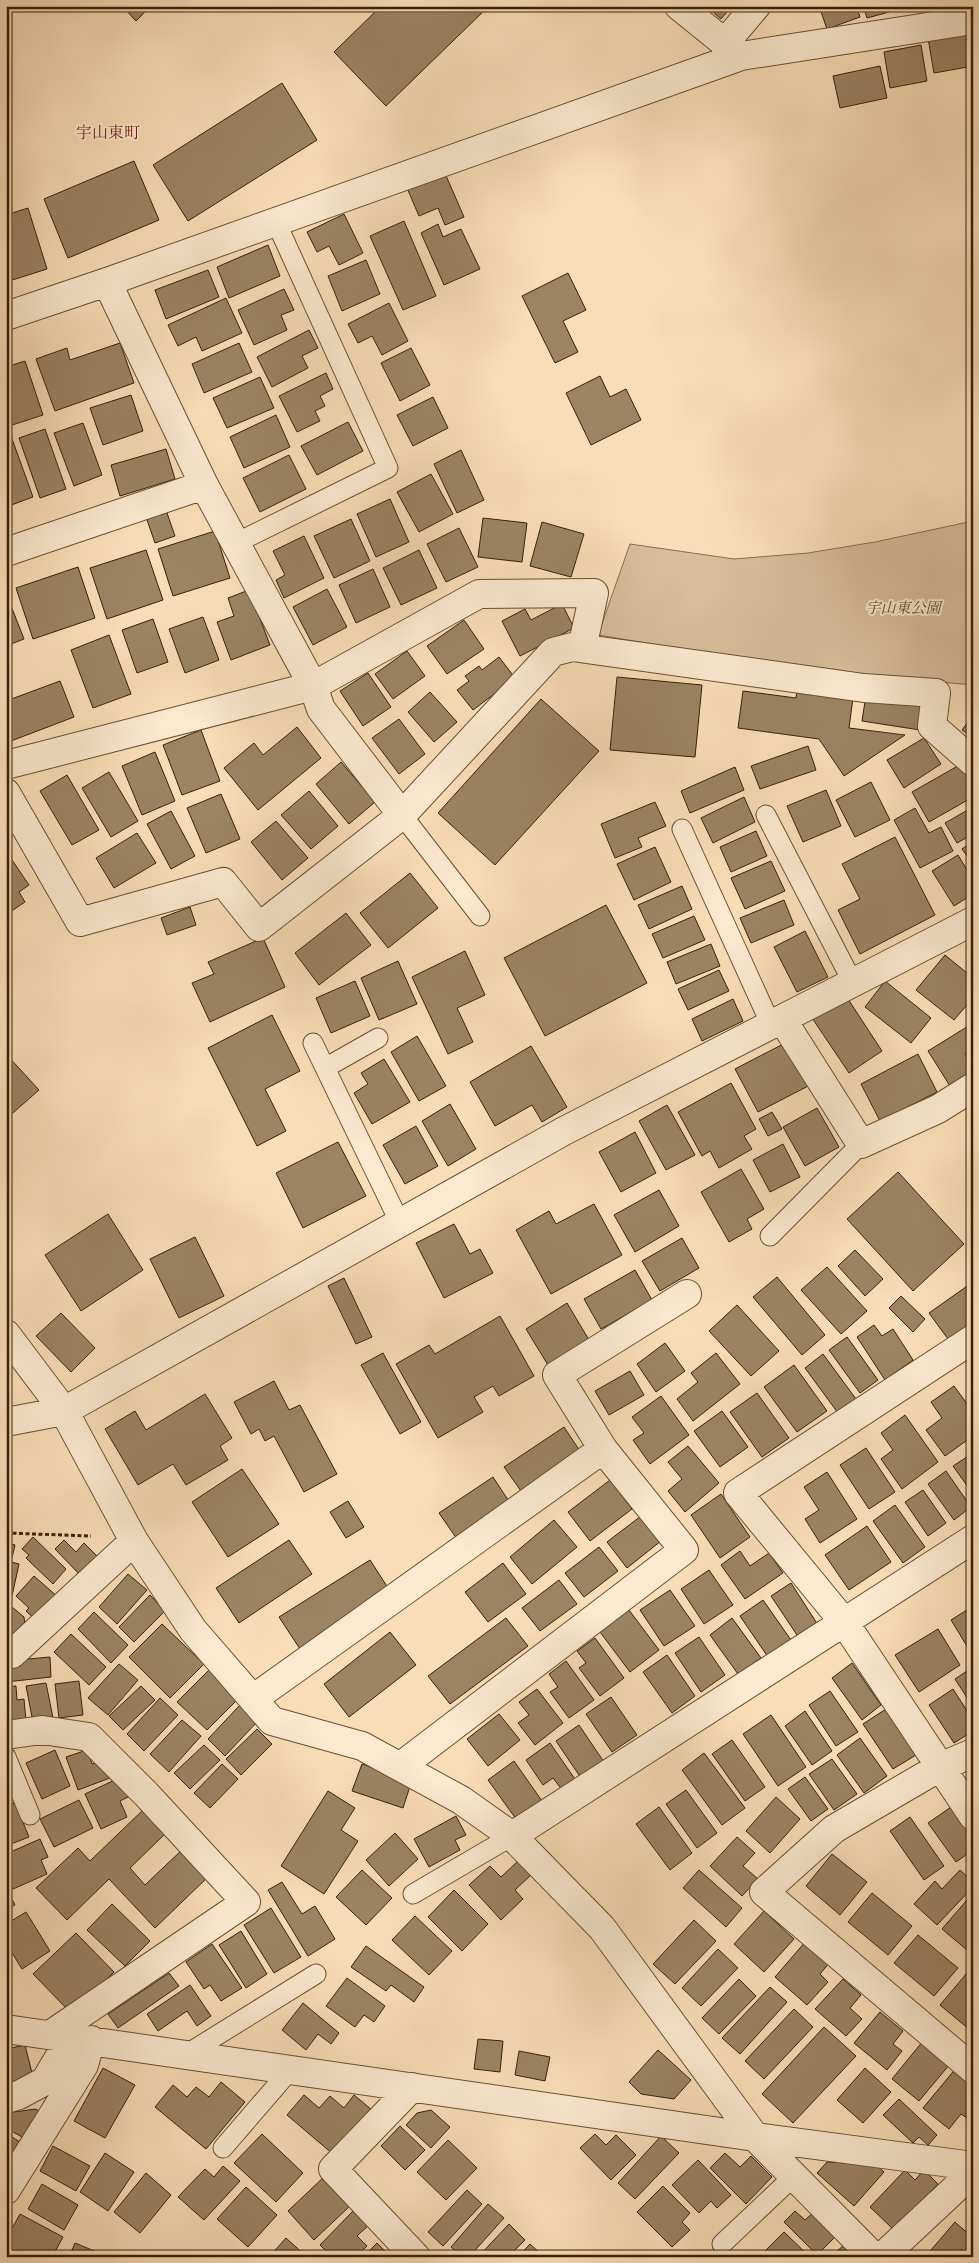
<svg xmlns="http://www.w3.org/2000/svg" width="979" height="2263" viewBox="0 0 979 2263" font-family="Alegreya,'Noto Serif JP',serif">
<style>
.green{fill:#d8bd99;stroke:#876f51}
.building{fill:#9b8363;stroke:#362109}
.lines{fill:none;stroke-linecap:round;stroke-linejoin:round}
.service-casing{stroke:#675034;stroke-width:21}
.minor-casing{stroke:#675034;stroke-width:30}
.path{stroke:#362109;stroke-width:3;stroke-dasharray:4 2.5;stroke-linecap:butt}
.service{stroke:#fbe9d0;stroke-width:19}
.minor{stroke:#fbe9d0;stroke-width:28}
.labels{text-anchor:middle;stroke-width:4;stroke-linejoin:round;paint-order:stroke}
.park-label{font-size:15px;font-style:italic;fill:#5e482d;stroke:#fbe9d0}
.neighbourhood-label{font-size:16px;fill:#7a1f14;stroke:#fbe9d0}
</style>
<rect width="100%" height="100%" fill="#f9ddb6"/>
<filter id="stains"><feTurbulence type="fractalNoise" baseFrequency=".004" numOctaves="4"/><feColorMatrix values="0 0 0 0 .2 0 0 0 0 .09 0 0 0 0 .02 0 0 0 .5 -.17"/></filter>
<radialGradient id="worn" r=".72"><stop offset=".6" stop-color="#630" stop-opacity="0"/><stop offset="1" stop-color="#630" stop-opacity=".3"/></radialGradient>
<path class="green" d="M973 521V685L817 671 598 635 630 544 734 559 808 553 875 542Z"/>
<path class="building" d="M122 6H151L136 21Z
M381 6H489L386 106 334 52Z
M706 6H732L721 19Z
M819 6H856L860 17 827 29Z
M863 6H903L904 8 867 18Z
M971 31 973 66 934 73 928 38Z
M921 45 927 81 890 88 884 52Z
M880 66 887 98 840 108 833 76Z
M282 83 317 140 188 221 153 165Z
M134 161 159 220 68 258 44 199Z
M444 171 464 217 445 225 438 208 419 216 407 188Z
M28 208 47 269 6 282V215Z
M344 214 363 253 339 265 329 246 317 252 307 232Z
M404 221 436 296 403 310 370 236Z
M438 224 443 237 461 229 480 269 444 285 421 233Z
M268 245 280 276 229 298 217 267Z
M366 260 380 294 342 311 328 276Z
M208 270 219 297 166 319 155 290Z
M568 273 586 310 563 321 578 352 555 363 522 296Z
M284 289 294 310 281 315 287 330 254 345 238 310Z
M226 298 242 333 202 351 196 337 178 346 168 325Z
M389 303 408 341 382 355 372 336 358 343 348 324Z
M309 330 318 348 302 356 308 368 272 387 257 357Z
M120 343 134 383 55 411 36 359 67 348 70 360Z
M239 343 252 372 204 393 192 364Z
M411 348 430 385 400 401 381 363Z
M25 361 43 415 6 427V367Z
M326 373 333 389 320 396 325 406 315 411 320 421 297 432 279 396Z
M600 376 610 397 626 389 641 420 591 445 566 393Z
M260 377 274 408 227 428 213 398Z
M131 395 143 431 103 445 90 408Z
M433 397 448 428 413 446 397 415Z
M276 415 290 447 244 468 230 437Z
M348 422 363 451 317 475 301 446Z
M83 423 102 475 74 486 54 433Z
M45 429 66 489 40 498 19 438Z
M11 436 33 497 6 507V438Z
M166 449 175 479 120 496 111 465Z
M461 450 484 500 457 513 434 464Z
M289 455 306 489 260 512 243 478Z
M431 474 453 514 419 532 397 492Z
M390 499 409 542 376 557 357 514Z
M166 510 175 536 155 543 146 517Z
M483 518 527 523 522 562 478 557Z
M351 519 370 561 334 578 314 536Z
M542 522 584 534 571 577 530 566Z
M459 528 478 567 446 582 427 544Z
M215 531 230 578 173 596 158 549Z
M304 536 324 578 284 598 276 580 285 575 273 551Z
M146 550 163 600 107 619 90 568Z
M419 550 437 588 401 605 383 568Z
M78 567 95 618 33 639 16 588Z
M373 569 390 607 356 623 339 585Z
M327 589 347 627 313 645 293 607Z
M249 590 270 645 231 660 217 622 234 616 228 598Z
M6 593 24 639 6 646Z
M562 604 574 628 520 656 502 621 525 609 531 620Z
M203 617 219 660 185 673 169 629Z
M153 619 168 662 137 673 122 630Z
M464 620 484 649 447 674 427 646Z
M109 635 131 694 93 708 71 650Z
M407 651 425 676 393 699 375 674Z
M499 657 515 678 473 710 457 690 469 681 465 676 479 666 482 670Z
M368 673 391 707 363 726 340 691Z
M617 677 702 685 695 757 610 750Z
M60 681 74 717 11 741 6 729V701Z
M797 690 853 698 849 728 905 735 844 776 819 739 738 728 743 691 796 698Z
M430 692 457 722 434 742 408 712Z
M866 695 924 704 920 730 862 721Z
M541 699 599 751 495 865 438 813Z
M973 715V737L962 730Z
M399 719 425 754 399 774 372 738Z
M297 727 321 758 258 810 224 768 254 743 263 755Z
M201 730 220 781 182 795 163 745Z
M924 738 941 764 904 788 887 760Z
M808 746 816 770 760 789 751 766Z
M155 752 175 801 142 815 122 766Z
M341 762 375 802 349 824 316 784Z
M963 763 973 781V797L929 822 912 792Z
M735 767 744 790 690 813 681 791Z
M109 772 138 821 111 837 82 788Z
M67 775 99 830 72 845 40 791Z
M871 782 890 820 855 837 836 800Z
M826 790 841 826 803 842 787 806Z
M309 791 338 826 311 849 281 815Z
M221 794 240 839 206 853 187 808Z
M744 797 755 822 713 843 701 818Z
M655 802 666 826 638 838 642 847 615 858 601 824Z
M973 807V834L957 843 945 823Z
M915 808 929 833 941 827 953 851 920 868 894 820Z
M171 811 195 856 171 869 147 824Z
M276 821 308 858 282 880 251 842Z
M756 831 767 856 731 872 720 847Z
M137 833 156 863 114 888 96 858Z
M895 837 935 915 860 954 838 910 860 899 842 864Z
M973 841V864L962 849Z
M655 847 671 882 634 900 617 864Z
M6 851 29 885 19 892 25 902 7 914Z
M958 855 973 880V894L954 906 932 871Z
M771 861 785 891 745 909 731 878Z
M410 873 438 908 388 948 360 913Z
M682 886 692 909 649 929 638 905Z
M784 900 794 925 751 943 740 918Z
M606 905 647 983 545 1036 504 958Z
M190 907 196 925 167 935 161 918Z
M346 913 371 945 319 985 295 953Z
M694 916 705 940 663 958 652 934Z
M805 931 828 977 797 992 774 947Z
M263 938 285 987 210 1022 192 983 214 974 208 962Z
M711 944 720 966 676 984 667 962Z
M465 951 485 995 457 1008 473 1042 448 1054 412 977Z
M945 955 973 978V998L954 1020 916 990Z
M398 961 417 1004 379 1020 361 978Z
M719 970 729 991 688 1010 678 989Z
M355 981 370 1016 331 1033 316 998Z
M885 981 931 1018 911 1043 865 1007Z
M846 996 882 1051 849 1073 812 1018Z
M733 999 743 1021 702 1041 692 1019Z
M272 1015 300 1071 265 1089 286 1131 257 1146 208 1048Z
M970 1025 973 1030V1049L965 1054 973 1066V1072L950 1086 928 1051Z
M417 1036 446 1086 419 1101 391 1052Z
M789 1041 812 1084 758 1112 735 1069Z
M531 1046 567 1107 542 1122 532 1105 495 1126 470 1082Z
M6 1054 39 1090 6 1119Z
M918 1054 937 1092 880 1121 861 1084Z
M384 1059 410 1102 372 1124 354 1093 368 1084 361 1073Z
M731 1083 756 1129 744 1136 752 1149 719 1168 710 1151 702 1156 678 1112Z
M450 1104 476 1149 448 1166 422 1121Z
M667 1105 695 1155 666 1170 639 1121Z
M817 1108 839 1147 805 1166 783 1127Z
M772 1112 782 1129 768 1136 759 1119Z
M416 1126 438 1166 405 1184 383 1145Z
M635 1132 656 1173 621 1192 599 1152Z
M338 1142 366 1196 303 1228 276 1173Z
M783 1144 800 1177 770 1192 753 1160Z
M741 1169 764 1209 747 1219 752 1229 729 1242 701 1192Z
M898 1172 964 1244 913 1291 847 1219Z
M659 1190 679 1226 635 1252 614 1215Z
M594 1204 622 1255 551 1294 516 1230 549 1211 556 1224Z
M108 1214 143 1270 81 1311 45 1255Z
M454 1224 470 1254 480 1249 493 1273 444 1298 416 1243Z
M195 1237 224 1296 179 1318 150 1259Z
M682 1238 699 1268 660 1291 642 1261Z
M855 1250 883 1279 865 1296 838 1266Z
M827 1267 867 1311 841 1334 801 1290Z
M635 1270 652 1300 601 1329 584 1299Z
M777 1277 825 1335 802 1355 753 1297Z
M344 1278 372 1337 356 1344 328 1286Z
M973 1282V1322L948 1339 929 1313Z
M901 1296 925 1319 913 1332 889 1308Z
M567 1303 589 1340 548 1365 526 1329Z
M737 1305 779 1351 751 1376 709 1331Z
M61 1313 95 1348 71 1372 36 1336Z
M500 1316 534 1376 499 1396 493 1386 474 1397 483 1412 438 1438 396 1364 429 1345 435 1354Z
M874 1325 882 1336 893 1329 913 1360 885 1380 857 1337Z
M847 1337 878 1380 860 1393 829 1350Z
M665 1343 685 1371 656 1392 637 1364Z
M383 1353 421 1422 400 1434 361 1365Z
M716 1353 740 1384 693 1421 677 1399 698 1382 691 1373Z
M823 1354 856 1399 838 1413 805 1368Z
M794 1365 827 1411 797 1432 764 1387Z
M630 1371 644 1395 609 1415 595 1391Z
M274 1381 289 1410 300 1405 337 1474 304 1492 274 1436 265 1441 259 1429 251 1434 234 1402Z
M954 1386 973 1412V1436L945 1456 926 1430 942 1418 931 1402Z
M757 1393 789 1438 762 1457 730 1412Z
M205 1394 232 1438 220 1446 228 1460 186 1485 173 1464 138 1485 105 1429 135 1411 146 1430Z
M661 1396 689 1435 650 1464 633 1440 644 1433 632 1417Z
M722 1411 748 1447 720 1467 694 1431Z
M905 1415 938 1462 902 1489 881 1459 893 1450 881 1433Z
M564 1427 580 1451 521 1491 504 1467Z
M688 1446 719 1483 685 1512 668 1491 682 1479 668 1462Z
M866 1448 895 1492 869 1509 840 1465Z
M973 1453V1494L953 1466Z
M242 1469 279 1524 228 1557 192 1502Z
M946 1471 971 1507 954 1520 928 1484Z
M827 1472 857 1519 820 1543 805 1519 819 1510 804 1487Z
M493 1477 510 1503 457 1539 439 1513Z
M610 1480 632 1509 590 1541 568 1512Z
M923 1490 946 1523 928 1536 905 1502Z
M721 1494 750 1537 720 1558 691 1515Z
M348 1501 364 1527 346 1538 330 1512Z
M895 1505 925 1547 903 1563 873 1521Z
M641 1516 661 1541 627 1568 607 1542Z
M554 1520 577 1547 532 1584 510 1557Z
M867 1526 891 1562 849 1590 825 1555Z
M33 1537 66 1569 53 1584 26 1558 29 1555 22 1549Z
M64 1540 76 1552 84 1543 101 1560 82 1577 55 1549Z
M289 1540 312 1574 239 1623 216 1588Z
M6 1543 15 1545 11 1562 19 1564 12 1596 6 1595Z
M599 1547 618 1571 584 1597 565 1573Z
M740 1551 750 1566 769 1553 783 1573 745 1599 721 1565Z
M370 1560 390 1591 300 1649 279 1617Z
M503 1563 526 1594 488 1622 465 1592Z
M709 1570 733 1605 704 1624 681 1589Z
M128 1574 147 1590 117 1624 99 1607Z
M34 1576 59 1598 38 1622 26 1611 29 1608 16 1596Z
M559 1580 577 1604 540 1631 522 1608Z
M791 1583 818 1625 799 1638 771 1596Z
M670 1590 695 1626 664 1646 640 1610Z
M150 1595 165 1611 134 1642 119 1627Z
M763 1600 791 1640 768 1657 740 1616Z
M6 1602 24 1617 26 1634 6 1637Z
M973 1606V1656L951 1620Z
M629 1610 659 1650 630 1672 600 1632Z
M94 1612 128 1645 111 1663 78 1629Z
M506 1618 528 1646 450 1704 428 1676Z
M732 1618 761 1658 738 1674 710 1635Z
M162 1624 204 1664 170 1698 129 1657Z
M938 1629 960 1665 919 1692 895 1655Z
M390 1632 416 1665 349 1717 324 1684Z
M71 1634 106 1667 89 1685 54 1652Z
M699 1637 725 1675 701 1692 675 1653Z
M595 1638 624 1678 600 1696 579 1668 586 1663 577 1651Z
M667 1655 695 1696 672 1713 643 1672Z
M50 1657 51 1677 6 1682V1661Z
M566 1661 594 1700 569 1718 550 1692 558 1687 549 1674Z
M852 1663 881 1705 862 1720 832 1678Z
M119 1664 138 1680 108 1715 88 1698Z
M973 1667V1707L955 1679Z
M209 1670 238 1699 207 1730 177 1702Z
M79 1681 83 1715 59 1718 55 1684Z
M46 1683 53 1718 33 1722 26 1686Z
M16 1686 17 1700 24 1699 26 1721 6 1723V1687Z
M141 1686 155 1700 123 1730 109 1716Z
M537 1689 563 1723 535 1745 518 1723 529 1715 519 1702Z
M953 1689 973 1720V1731L954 1743 929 1705Z
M830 1691 858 1732 836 1746 809 1705Z
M611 1697 637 1735 612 1752 586 1714Z
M160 1698 178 1715 144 1751 127 1734Z
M240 1705 257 1722 225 1756 208 1739Z
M886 1709 916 1755 893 1769 863 1724Z
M805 1711 832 1751 812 1765 785 1726Z
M499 1714 520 1740 488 1766 467 1739Z
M771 1715 806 1767 778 1786 743 1734Z
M182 1720 201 1736 169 1772 150 1754Z
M579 1725 604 1762 581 1778 556 1741Z
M257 1729 272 1744 241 1775 226 1759Z
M860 1738 887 1776 864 1793 837 1755Z
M732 1740 765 1787 745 1801 712 1754Z
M550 1743 577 1782 563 1791 553 1778 543 1785 526 1760Z
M204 1745 220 1760 190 1789 174 1773Z
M55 1750 70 1786 42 1799 26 1763Z
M87 1750 92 1764 104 1760 110 1778 78 1790 66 1757Z
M704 1753 745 1808 722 1825 682 1770Z
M832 1759 857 1794 834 1810 809 1774Z
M514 1761 542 1801 516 1819 488 1780Z
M222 1764 238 1779 210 1808 194 1793Z
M362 1764 412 1780 403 1808 352 1791Z
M121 1777 130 1796 120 1801 127 1817 101 1829 85 1794Z
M805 1777 828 1809 811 1821 788 1789Z
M686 1790 717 1833 697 1848 666 1804Z
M328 1791 355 1808 341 1830 358 1841 324 1894 281 1866Z
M776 1797 800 1819 770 1853 746 1831Z
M79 1800 93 1828 54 1847 40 1819Z
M15 1803 29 1837 6 1846V1806Z
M954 1805 973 1832V1850L956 1862 928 1823Z
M659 1807 692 1853 670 1870 636 1824Z
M145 1808 167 1832 130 1868 145 1885 184 1848 210 1875 155 1928 109 1879 67 1920 36 1888 78 1848 90 1861Z
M456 1816 466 1835 455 1840 460 1850 429 1867 414 1839Z
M910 1817 944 1866 924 1880 890 1831Z
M395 1833 418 1859 389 1886 366 1860Z
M737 1837 755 1853 743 1866 758 1879 742 1896 710 1866Z
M40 1839 48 1857 41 1860 47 1874 13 1889 6 1873V1854Z
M832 1854 867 1882 840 1915 806 1886Z
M518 1861 531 1875 515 1890 523 1899 501 1920 469 1885 490 1866 501 1877Z
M362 1870 392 1898 366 1925 336 1897Z
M699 1870 742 1908 726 1927 683 1888Z
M960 1870 973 1882V1887L937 1925 914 1904 935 1881 942 1889Z
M282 1882 302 1914 315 1906 335 1939 308 1956 268 1890Z
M6 1887 15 1905 6 1909Z
M454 1890 488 1924 462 1951 428 1917Z
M872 1893 912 1926 888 1955 848 1922Z
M973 1893V1944L967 1950 942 1929Z
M112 1904 150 1941 125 1966 87 1930Z
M271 1908 301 1957 274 1973 244 1925Z
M764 1911 794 1939 764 1972 734 1944Z
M26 1912 50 1951 22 1969 6 1943V1924Z
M415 1916 452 1951 429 1975 392 1940Z
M694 1920 716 1941 675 1984 653 1964Z
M241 1931 267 1974 246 1988 219 1945Z
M76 1933 114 1972 71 2013 33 1974Z
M918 1935 958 1968 934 1996 894 1963Z
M806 1941 830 1962 820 1974 828 1982 807 2005 775 1977Z
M212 1944 242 1988 221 2001 210 1985 204 1989 186 1962Z
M366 1946 424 1987 414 2002 391 1985 386 1991 351 1967Z
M718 1949 738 1968 701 2006 682 1988Z
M6 1953 12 1962 6 1965Z
M169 1973 179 1986 118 2028 108 2014Z
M967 1973 973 1978V2028L970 2030 940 2005Z
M347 1978 385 2006 374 2022 364 2015 355 2027 326 2006Z
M739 1979 756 1996 719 2034 702 2018Z
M843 1979 861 1995 850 2008 862 2019 846 2036 815 2009Z
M190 1985 211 2016 197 2026 187 2011 158 2031 147 2014Z
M770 1987 787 2002 740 2054 722 2038Z
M303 2003 339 2033 331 2044 318 2034 306 2050 282 2030Z
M794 2009 813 2027 764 2079 745 2061Z
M880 2012 903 2031 893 2044 902 2051 887 2070 854 2043Z
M824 2027 856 2056 793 2123 762 2094Z
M478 2039 503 2041 500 2072 474 2069Z
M923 2041 950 2064 919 2101 892 2079Z
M25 2045 33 2077 6 2083V2049Z
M658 2050 691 2080 674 2099 641 2094 629 2082Z
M519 2051 550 2057 545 2081 515 2075Z
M957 2067 973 2079V2122L961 2114 949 2129 923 2108Z
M103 2068 135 2085 105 2138 74 2121Z
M865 2068 891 2092 863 2123 837 2100Z
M221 2082 245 2102 206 2149 155 2107 173 2085 187 2097 196 2087 209 2097Z
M304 2095 319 2108 330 2096 344 2108 354 2095 372 2110 334 2155 287 2115Z
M899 2099 937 2135 928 2145 919 2137 913 2143 883 2115Z
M36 2109 46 2116 31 2142 6 2128V2113Z
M431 2110 450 2127 431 2148 406 2125 417 2113Z
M400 2126 425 2150 405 2170 381 2146Z
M6 2133 26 2146 6 2176Z
M262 2134 303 2173 276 2202 234 2163Z
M595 2134 606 2145 616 2135 636 2155 611 2180 580 2148Z
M661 2136 679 2153 635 2199 618 2183Z
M448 2140 477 2168 446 2200 417 2172Z
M53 2146 90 2166 76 2191 40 2171Z
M105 2153 134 2172 108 2211 80 2192Z
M725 2153 740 2167 751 2156 772 2177 746 2204 710 2168Z
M698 2160 731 2195 717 2208 711 2201 699 2213 672 2185Z
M827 2162 875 2164 884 2172 854 2206 817 2173Z
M223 2166 240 2181 204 2220 178 2197 205 2169 214 2177Z
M905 2170 915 2180 924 2170 938 2184 893 2229 870 2207Z
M146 2173 171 2195 140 2233 114 2212Z
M326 2175 352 2204 314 2240 288 2211Z
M42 2184 78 2205 64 2230 28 2209Z
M663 2186 690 2213 682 2222 690 2230 672 2247 637 2212Z
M246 2187 277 2215 248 2247 217 2219Z
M467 2190 482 2204 443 2246 428 2232Z
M488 2204 504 2218 469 2257H462L451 2247Z
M354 2210 369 2225 357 2236 367 2246 356 2257H332L320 2245Z
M795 2211 805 2220 815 2211 838 2234 817 2255 784 2222Z
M20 2214 63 2237 52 2257H6V2239Z
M955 2222 973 2238V2257H925Z
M509 2224 525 2240 508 2257H478Z
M784 2232 810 2257H763L761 2255Z
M286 2238 307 2257H269Z
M847 2242 861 2257H831Z
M75 2243 109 2257H69Z
M377 2243 391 2257H363Z
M530 2244 544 2257H518Z"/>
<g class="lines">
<g class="service-casing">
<path id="service" d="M236 543 388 468 276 222
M402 815 480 916
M766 815 853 983
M682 829 771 1025
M313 1043 400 1223
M325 1068 378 1038
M770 1236 861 1144
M6 1757 30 1815
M413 1894 512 1836
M187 2054 316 1974
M223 2148 291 2069
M722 2244 794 2176"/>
</g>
<g class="minor-casing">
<path id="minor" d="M679 6 741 56
M724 44 756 6
M107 282 204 485 313 686 321 709 402 815
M6 316 107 282 741 56 973 20
M6 552 204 485
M6 765 313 686 479 594 594 593 582 648
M6 793 80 922 223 882 259 927 402 815 553 652 572 647 864 688 936 693 932 726 973 762
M782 1019 861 1144 938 1109 973 1087
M6 1334 64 1411 564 1131 973 921
M973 1339 738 1493 844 1622 973 1816
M6 1422 64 1411 134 1541 193 1630 272 1721 362 1746 461 1800 512 1836 602 1928 755 2137 874 2257
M603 1449 557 1375 687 1294
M6 1655 12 1654 134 1541
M253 1699 603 1449 684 1550 401 1766
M6 1735 42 1730 89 1737 146 1794 246 1902 50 2035
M973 1753 940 1767 834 1829 764 1892 973 2069
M512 1836 973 1539
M6 2029 755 2137 973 2166
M412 2087 333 2169 416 2257
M6 2099 19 2095 45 2081 60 2056 84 2065
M6 2190 84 2065 91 2040
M882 2257 973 2172"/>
</g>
<path class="path" d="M6 1533 91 1536"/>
<use href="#service" class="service"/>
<use href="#minor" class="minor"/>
</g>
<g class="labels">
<g class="park-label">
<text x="903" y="613">宇山東公園</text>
</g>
<g class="neighbourhood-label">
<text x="108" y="138">宇山東町</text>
</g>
</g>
<rect width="979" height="2263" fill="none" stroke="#f9ddb6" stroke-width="25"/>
<rect x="8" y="8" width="964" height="2248" fill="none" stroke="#362109" stroke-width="2.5"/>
<rect x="12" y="12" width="954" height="2238" fill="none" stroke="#362109"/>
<rect width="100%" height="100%" filter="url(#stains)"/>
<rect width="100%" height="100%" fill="url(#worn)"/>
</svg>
